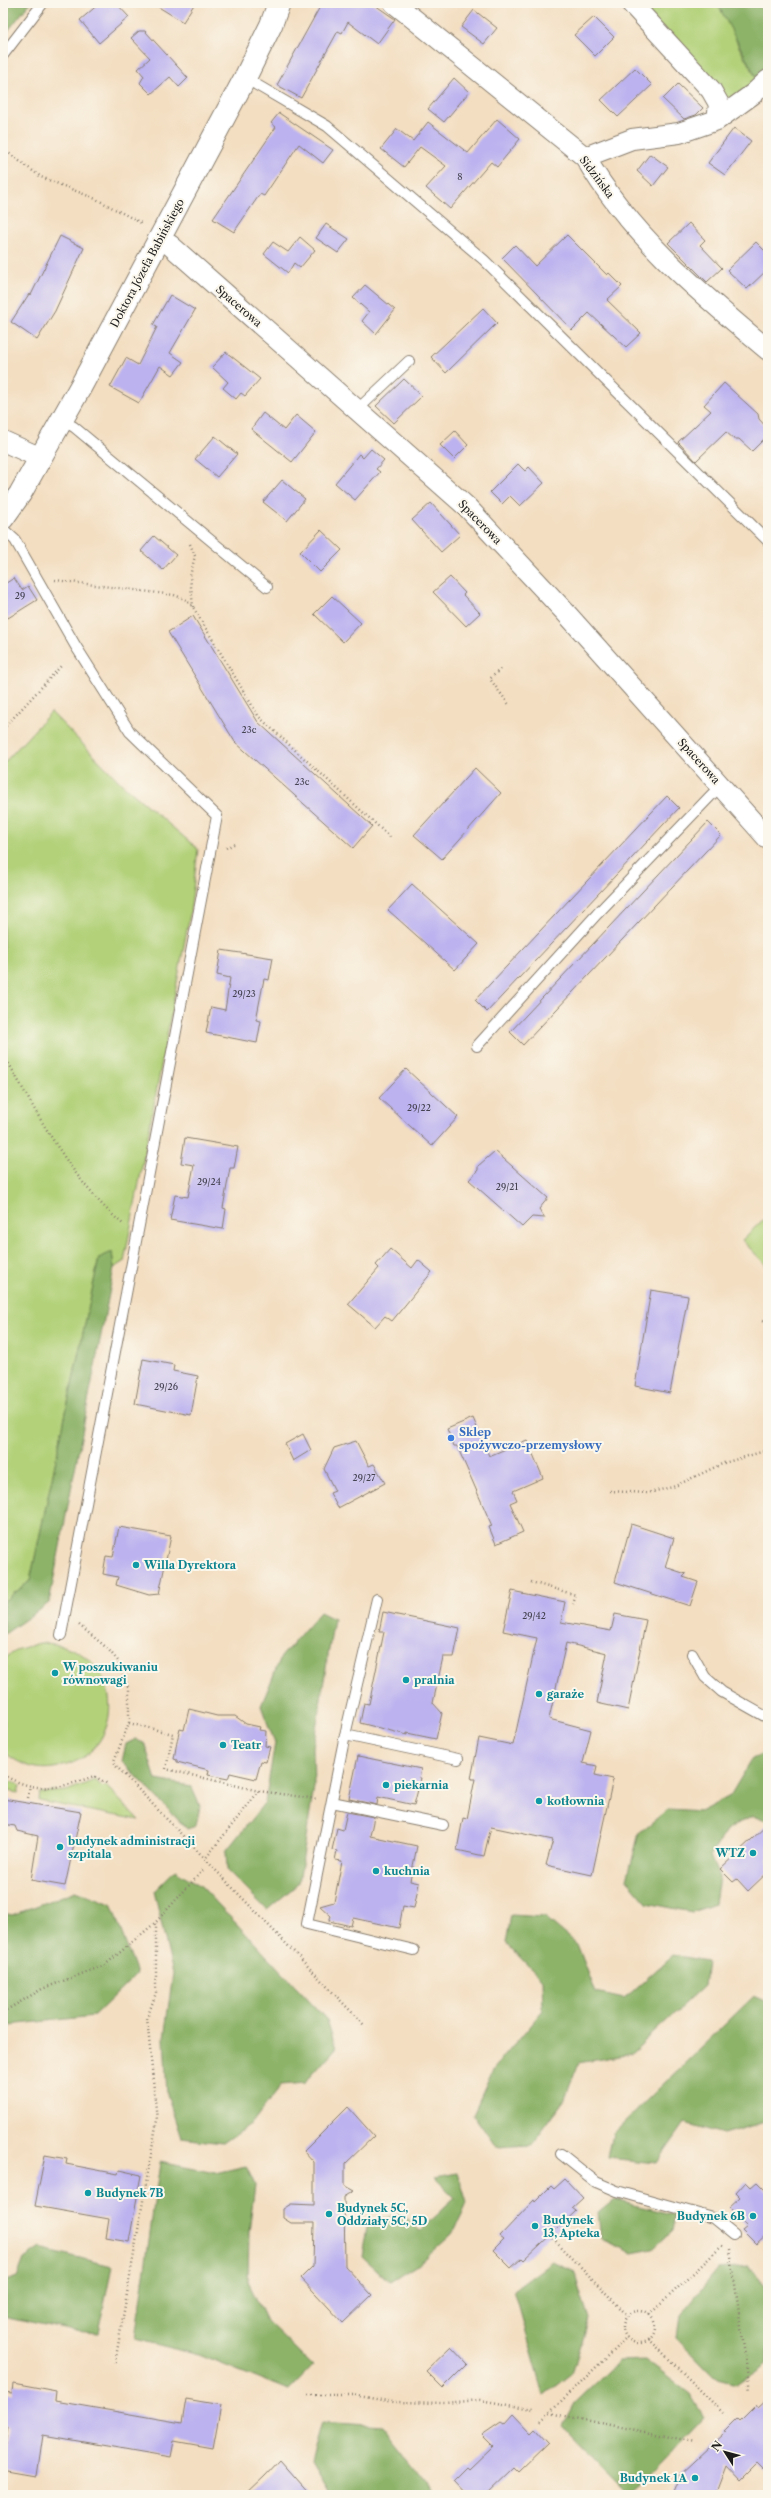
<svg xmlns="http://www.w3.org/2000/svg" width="771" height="2498" viewBox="0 0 771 2498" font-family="'Libre Caslon Text',serif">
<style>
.green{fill:#b2d179;stroke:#67764a}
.forest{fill:#8db369;stroke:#546842}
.building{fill:#bcb2ef}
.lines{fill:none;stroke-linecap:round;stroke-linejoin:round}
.service-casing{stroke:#887d6e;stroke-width:12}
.minor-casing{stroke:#887d6e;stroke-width:22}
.tertiary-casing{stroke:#887d6e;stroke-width:24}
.path{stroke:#887d6e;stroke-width:2.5;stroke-dasharray:1 3;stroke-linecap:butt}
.service{stroke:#fff;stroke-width:10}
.minor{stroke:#fff;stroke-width:20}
.tertiary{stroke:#fff;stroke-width:22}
.shop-dot{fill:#3f7fe0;stroke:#fbf7ec;stroke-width:1.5}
.culture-dot{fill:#0f9aa8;stroke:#fbf7ec;stroke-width:1.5}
.labels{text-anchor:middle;stroke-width:4;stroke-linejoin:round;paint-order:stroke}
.number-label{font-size:9px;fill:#444251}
.street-label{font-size:11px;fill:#1c1c1c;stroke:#fbf7ec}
.shop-label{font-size:11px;font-weight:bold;fill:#366cbe;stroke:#fbf7ec;text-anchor:start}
.culture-label{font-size:11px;font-weight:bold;fill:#0d838f;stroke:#fbf7ec;text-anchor:start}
</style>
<rect width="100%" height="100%" fill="#fbf7ec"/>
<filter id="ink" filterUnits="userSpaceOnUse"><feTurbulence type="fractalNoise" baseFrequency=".025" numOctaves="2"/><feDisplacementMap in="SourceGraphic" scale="8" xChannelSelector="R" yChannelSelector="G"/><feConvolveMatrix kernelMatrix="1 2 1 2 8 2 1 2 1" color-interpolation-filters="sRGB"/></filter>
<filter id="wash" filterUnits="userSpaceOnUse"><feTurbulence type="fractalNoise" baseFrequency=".012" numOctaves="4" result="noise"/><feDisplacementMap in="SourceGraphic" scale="16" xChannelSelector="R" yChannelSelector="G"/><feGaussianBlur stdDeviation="0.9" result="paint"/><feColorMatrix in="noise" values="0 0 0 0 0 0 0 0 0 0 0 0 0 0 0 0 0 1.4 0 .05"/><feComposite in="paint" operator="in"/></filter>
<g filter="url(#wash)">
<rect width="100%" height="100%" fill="#f3dec1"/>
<path class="green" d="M639 3H720L739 47 758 81 724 103Z
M51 712 123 785 198 849 190 914 124 1262 114 1268 112 1253 99 1258 30 1581 3 1602V764Z
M768 1215V1267L742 1240Z
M40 1643C128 1643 133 1758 53 1768 34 1771 17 1763 3 1751V1660L16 1650Z
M3 1778 20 1785 18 1793 3 1790Z
M95 1780 103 1787 105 1785 139 1820 39 1801 40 1793 66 1791Z"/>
<path class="forest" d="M3 3H30L3 37Z
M717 3H756L768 15V70L758 81Z
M112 1252 114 1268 49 1603 3 1635V1602L30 1581 99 1258Z
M320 1612 334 1619 313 1747 314 1787 299 1883 267 1910 227 1870 226 1851 265 1802 275 1743 261 1706 281 1657Z
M136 1739 144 1742 156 1780 191 1786 200 1806 196 1826 187 1829 122 1761 126 1744Z
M768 1752V1821L753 1815 726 1830 710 1856 719 1877 715 1904 692 1912 647 1903 627 1880 639 1833 668 1809 702 1811 730 1796 752 1759Z
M175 1870 201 1886 327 2020 336 2048 305 2083 281 2085 252 2123 223 2143 181 2138 167 2095 164 2038 173 1974 154 1891Z
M76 1891 111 1904 137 1974 94 2016 9 2025 3 2028V1913L12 1915Z
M511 1915 545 1917 577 1944 596 1993 624 1999 673 1955 707 1961 704 1986 631 2054 578 2063 565 2099 531 2145 496 2147 473 2114 493 2070 543 2010 542 1980 506 1943Z
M754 1996 768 2002V2121L723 2134 685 2123 657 2163 608 2158 613 2133Z
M160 2162 215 2173 246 2166 255 2185 249 2232 248 2282 267 2321 313 2366 289 2391 199 2355 135 2339Z
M458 2173 467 2203 452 2233 417 2265 390 2282 362 2256 367 2226 400 2212 420 2231 455 2198 434 2177Z
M614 2200 675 2215 672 2231 653 2249 632 2253 601 2239 598 2213Z
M40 2248 112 2266 98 2333 74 2331 3 2316V2282L17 2277 24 2259Z
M552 2262 574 2272 589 2319 572 2373 544 2395 514 2290Z
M748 2266 768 2291V2364L737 2385 717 2380 677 2339 680 2315 718 2269Z
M645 2360 690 2394 704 2417 630 2494 563 2426 575 2403 619 2361Z
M321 2422 383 2426 429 2483 434 2495H330L310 2461Z"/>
<g id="blocks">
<path class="building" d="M100 3H116L129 17 99 43 80 20Z
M152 3H195L183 22Z
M322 3H372L395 19 377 44 348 22 342 33 338 31 301 98 277 85Z
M474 10 497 28 484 44 461 27Z
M594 17 614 37 595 56 574 35Z
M139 31H145L188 78 179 87 170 77 151 94 140 83 144 76 138 69 150 58 131 38Z
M635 68 652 85 618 117 601 100Z
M454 78 469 92 444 122 428 109Z
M678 84 703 108 696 115 684 119 663 99Z
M279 113 333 150 323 163 299 144 264 196 260 194 234 232 213 219 276 127 271 123Z
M497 119 520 139 497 167 491 162 450 209 426 188 446 166 420 147 404 167 381 149 397 129 413 141 428 122 468 153Z
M734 128 751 141 725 175 708 163Z
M650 154 668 167 653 186 637 171Z
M689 223 705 240 700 245 722 268 707 282 668 243Z
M326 224 349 239 338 253 316 238Z
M567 235 607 275 609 273 622 286 607 300 641 333 626 347 589 313 572 330 502 258 515 245 535 266Z
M60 236 84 248 55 311 37 340 11 322 29 294 31 295Z
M300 237 315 250 300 268 294 263 288 273 264 254 273 242 288 252Z
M756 242 768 254V269L747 289 727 270Z
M365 285 395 310 376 334 362 321 369 312 353 298Z
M170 295 195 310 170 353 183 362 173 375 160 366 139 403 110 387 126 358 138 365 157 327 153 325Z
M483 308 497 323 446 373 431 357Z
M226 352 260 379 245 396 241 393 236 399 223 388 228 382 212 367Z
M404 379 422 396 394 423 376 406Z
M724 383 758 414 759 419 768 429V435L752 451 739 439H734L726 432 696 461 678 442 711 411 704 405Z
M263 413 284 430 296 415 316 432 292 462 251 429Z
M455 431 468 445 454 459 440 445Z
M215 436 237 454 217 477 195 459Z
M371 449 384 460 376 469 380 472 355 500 335 483 359 454 363 458Z
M518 464 525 471 529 467 544 483 520 506 510 496 502 504 490 492Z
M282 480 305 499 287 521 263 502Z
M431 503 460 535 441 552 412 520Z
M321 530 342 550 320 572 300 552Z
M154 536 176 555 163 570 141 551Z
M450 577 465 593 463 595 480 613 466 626 433 592Z
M14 578 22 590 28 586 37 600 8 618 3 610V585Z
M332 596 361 623 343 642 314 614Z
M193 616 258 722 372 826 353 848 235 742 168 632Z
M475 768 501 793 442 859 414 835Z
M667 796 679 808 487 1012 475 1000Z
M708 822 721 835 523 1045 510 1032Z
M412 884 479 944 455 970 388 910Z
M221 950 273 958 269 980 264 979 256 1020 261 1021 257 1043 206 1033 211 1007 225 1010 230 978 217 975Z
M406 1069 458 1117 432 1146 379 1098Z
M185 1138 238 1147 234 1168H230L223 1208 226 1209 223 1229 170 1220 175 1195 188 1197 194 1165 181 1163Z
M495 1151 548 1198 539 1209 545 1218 532 1217 522 1227 469 1180 478 1170V1166Z
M390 1249 412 1268 418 1260 432 1272 392 1321 385 1316 375 1327 348 1304 379 1268 376 1265Z
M651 1290 688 1296 670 1393 635 1386Z
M143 1359 174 1365 173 1371 198 1376 191 1415 135 1404Z
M473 1418 489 1456 527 1440 543 1478 513 1491 517 1500 510 1503 523 1532 496 1544 489 1527 492 1526 457 1446H454L447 1429Z
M303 1434 311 1450 293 1461 285 1444Z
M356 1441 369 1466 374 1464 385 1483 338 1508 330 1493 335 1491 324 1469 334 1448Z
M631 1524 674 1538 665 1567 686 1574 683 1577 698 1582 690 1606 615 1582Z
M119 1527 171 1536 159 1594 149 1595 116 1585 118 1577 103 1574 106 1556 113 1557Z
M512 1591 565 1602 561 1622 611 1631 615 1614 646 1620 628 1710 597 1703 607 1653 566 1643 549 1719 591 1730 583 1763 597 1766 595 1775 613 1779 592 1875 546 1865 553 1840 491 1827 484 1856 457 1850 463 1818 467 1819 475 1779H471L479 1738 513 1745 537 1638 503 1631Z
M383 1612 460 1628 454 1657H443L433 1703 442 1713 436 1739 407 1733V1735L360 1723 364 1703 369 1704 384 1632H379Z
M189 1709 217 1716H235L246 1724 260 1727 259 1730 266 1731 265 1746 270 1747 266 1762 261 1761 256 1779 230 1773 228 1779 208 1775 209 1770 177 1762V1760L174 1759 177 1741 180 1729 184 1730Z
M358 1756 421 1769 419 1778H421L414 1805 378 1797 377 1805 349 1799Z
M3 1799 81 1812 65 1886 31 1880 38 1836 17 1831 15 1826 3 1824Z
M347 1812 374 1817 370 1836 417 1846 410 1881 419 1883 414 1908 403 1906 399 1928 353 1918 351 1926 329 1921 331 1916 320 1906 334 1902 342 1861 335 1860 337 1851 332 1850 337 1828 343 1830Z
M768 1824V1872L748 1891 737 1879 733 1882 720 1869Z
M348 2107 374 2136 345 2164V2186L354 2191 344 2197 345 2266 372 2295 343 2323 301 2278 313 2266 314 2223H291L283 2218V2209L291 2204 314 2205V2162L304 2151Z
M45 2155 67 2159 66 2164 118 2174 119 2170 141 2175 129 2242 106 2238 109 2219 35 2206Z
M565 2179 583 2198 572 2208 576 2211 524 2260 522 2258 511 2268 493 2250 504 2239 500 2236 534 2200 535 2202 551 2186 554 2189Z
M746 2182 751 2187 757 2182 768 2193V2233L756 2244 742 2230 747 2226 729 2207 740 2197 736 2193Z
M451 2347 467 2364 443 2388 426 2371Z
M13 2383 56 2391 55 2401 182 2423 186 2399 221 2405 213 2448 174 2441 171 2457 43 2435 37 2476 3 2470V2453L8 2427 3 2426V2392L12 2393Z
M768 2399V2474L758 2464 741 2481 727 2466 716 2495H672L680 2475 725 2433 723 2432 737 2418 740 2421 755 2406 757 2409Z
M513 2414 531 2433 536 2428 549 2442 518 2472 514 2468 486 2495H468L454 2480 467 2467 469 2469 493 2446 482 2435 501 2422 504 2424Z
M280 2460 311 2495H245L265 2476Z"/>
</g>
</g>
<g filter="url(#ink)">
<use href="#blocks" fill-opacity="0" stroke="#887d6e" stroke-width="1"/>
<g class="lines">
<g class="service-casing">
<path id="service" d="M3 55 43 3
M245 78 327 126 484 260 768 541
M357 410 409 361
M62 420 74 427 267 587
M3 529 15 540 75 645 130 732 217 816 61 1635
M477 1046 597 914 721 785
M377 1599 345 1735 307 1924 414 1950
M692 1654 705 1677 722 1692 768 1718
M345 1735 458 1759
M332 1802 443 1825
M561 2154 596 2182 617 2191 713 2218 734 2235"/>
</g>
<g class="minor-casing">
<path id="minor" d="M394 3 585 157C630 235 700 293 768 350
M631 3 711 90 719 104 717 120
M585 157 632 139 679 133 717 120 753 94 768 80
M159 240 170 245 467 507 566 613 768 839
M3 441 41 458"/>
</g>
<g class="tertiary-casing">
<path id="tertiary" d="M3 518 20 494 81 386 245 78 271 25 279 3"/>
</g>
<path class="path" d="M3 149 41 177 96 199 143 224
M190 544 195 556 190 576 193 607
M55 580 174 595 185 599 193 607 259 717 391 838
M500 669 490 679 510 706
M3 729 61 666
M226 848 234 844
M3 1053C36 1112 72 1182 124 1225
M762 1321 768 1323
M610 1491 647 1493 673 1487 724 1463 768 1450
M531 1582 576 1595 573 1604
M79 1625 107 1648 118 1661 129 1689V1723L114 1761 116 1766 364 2025
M129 1723 173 1734 166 1769 259 1791 205 1859
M3 1775C38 1794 59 1789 94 1776L108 1784
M259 1791 317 1799
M28 1798 30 1786
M3 2012 42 1989 105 1965 156 1922 203 1870
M553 2238 627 2315
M730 2249 750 2391
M623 2327a16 16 0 1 1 32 0a16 16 0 1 1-32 0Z
M649 2315 723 2245
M649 2339 723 2413
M115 2363 157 2120 147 2018 156 1993V1922
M308 2395H353L393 2402 445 2403 480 2400 532 2409
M550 2413 695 2442
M541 2421 627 2337"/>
<use href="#service" class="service"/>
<use href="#minor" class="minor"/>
<use href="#tertiary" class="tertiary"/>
</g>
</g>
<circle class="shop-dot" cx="451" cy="1438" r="4"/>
<g class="culture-dot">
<circle cx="136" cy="1565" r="4"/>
<circle cx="55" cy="1673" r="4"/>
<circle cx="406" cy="1680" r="4"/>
<circle cx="539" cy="1694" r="4"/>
<circle cx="223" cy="1745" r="4"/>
<circle cx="386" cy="1785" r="4"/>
<circle cx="539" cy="1801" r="4"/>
<circle cx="60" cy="1847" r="4"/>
<circle cx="753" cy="1853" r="4"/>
<circle cx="376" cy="1871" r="4"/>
<circle cx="88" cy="2193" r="4"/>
<circle cx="329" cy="2214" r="4"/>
<circle cx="753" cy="2216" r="4"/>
<circle cx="535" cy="2226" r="4"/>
<circle cx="695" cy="2478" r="4"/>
</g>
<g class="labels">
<g class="number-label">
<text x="460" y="180">8</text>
<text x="20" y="599">29</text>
<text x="249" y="733">23c</text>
<text x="302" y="785">23c</text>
<text x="244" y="997">29/23</text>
<text x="419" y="1111">29/22</text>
<text x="209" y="1185">29/24</text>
<text x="507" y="1190">29/21</text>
<text x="166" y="1390">29/26</text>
<text x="364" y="1481">29/27</text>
<text x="534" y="1619">29/42</text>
</g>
<g class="street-label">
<text transform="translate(597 177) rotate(53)" y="4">Sidzińska</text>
<text transform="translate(147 263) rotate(-62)" y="4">Doktora Józefa Babińskiego</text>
<text transform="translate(239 306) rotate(41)" y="4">Spacerowa</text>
<text transform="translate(480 522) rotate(46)" y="4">Spacerowa</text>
<text transform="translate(699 761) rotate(48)" y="4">Spacerowa</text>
</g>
<g class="shop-label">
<text x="459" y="1436">Sklep<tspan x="459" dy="13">spożywczo-przemysłowy</tspan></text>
</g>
<g class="culture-label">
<text x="144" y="1569">Willa Dyrektora</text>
<text x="63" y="1671">W poszukiwaniu<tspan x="63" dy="13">równowagi</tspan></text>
<text x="414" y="1684">pralnia</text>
<text x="547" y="1698">garaże</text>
<text x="231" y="1749">Teatr</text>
<text x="394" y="1789">piekarnia</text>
<text x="547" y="1805">kotłownia</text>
<text x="68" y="1845">budynek administracji<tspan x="68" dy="13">szpitala</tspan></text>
<text x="745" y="1857" text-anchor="end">WTZ</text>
<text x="384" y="1875">kuchnia</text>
<text x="96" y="2197">Budynek 7B</text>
<text x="337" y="2212">Budynek 5C,<tspan x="337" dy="13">Oddziały 5C, 5D</tspan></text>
<text x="745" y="2220" text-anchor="end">Budynek 6B</text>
<text x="543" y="2224">Budynek<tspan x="543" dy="13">13, Apteka</tspan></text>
<text x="687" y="2482" text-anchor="end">Budynek 1A</text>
</g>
</g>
<rect width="771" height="2498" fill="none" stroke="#fbf7ec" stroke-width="16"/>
<g transform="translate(725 2452) rotate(306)" stroke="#fbf7ec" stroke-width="3" paint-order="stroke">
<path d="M0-3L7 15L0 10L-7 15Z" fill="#1c1c1c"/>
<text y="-6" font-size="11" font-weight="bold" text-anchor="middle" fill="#1c1c1c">N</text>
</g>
</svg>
